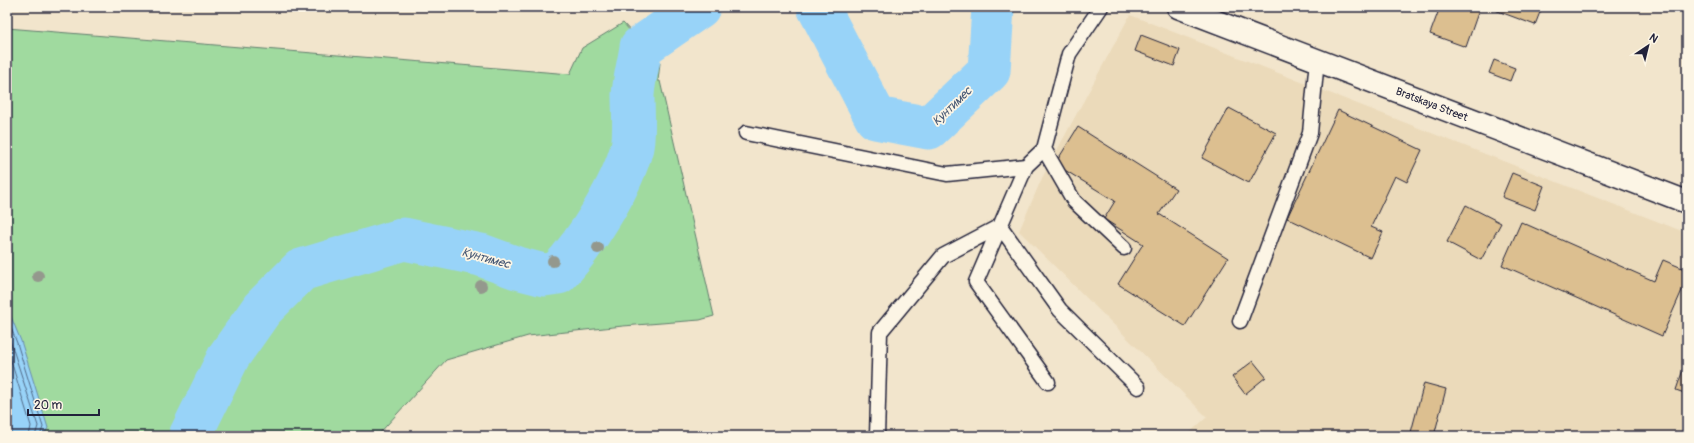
<svg xmlns="http://www.w3.org/2000/svg" width="1694" height="443" viewBox="0 0 1694 443" font-family="Pangolin,sans-serif">
<style>
.built{fill:#ebdaba}
.green{fill:#a0da9f;stroke:#617e6d}
.water{fill:#98d3f8;stroke:#698cac}
.lines{fill:none;stroke-linecap:round;stroke-linejoin:round}
.shore{stroke:#516987;stroke-width:1}
.river{stroke:#98d3f8;stroke-width:43}
.building{fill:#dcbf90;stroke:#22223b}
.lane-casing{stroke:#22223b;stroke-width:17}
.street-casing{stroke:#22223b;stroke-width:25}
.lane{stroke:#fcf5e5;stroke-width:14}
.street{stroke:#fcf5e5;stroke-width:22}
.tree{fill:#94988d}
.labels{text-anchor:middle;stroke-width:3.5;stroke-linejoin:round;paint-order:stroke}
.street-label{font-size:11px;fill:#22223b;stroke:#fcf5e5}
.water-label{font-size:12px;font-style:italic;fill:#455774;stroke:#fcf5e5}
</style>
<rect width="100%" height="100%" fill="#f2e5cc"/>
<filter id="ink" filterUnits="userSpaceOnUse"><feTurbulence type="fractalNoise" baseFrequency=".025" numOctaves="2"/><feDisplacementMap in="SourceGraphic" scale="8" xChannelSelector="R" yChannelSelector="G"/><feConvolveMatrix kernelMatrix="1 2 1 2 8 2 1 2 1" color-interpolation-filters="sRGB"/></filter>
<g filter="url(#ink)">
<path class="built" d="M1130 15 1687 233V436H1186L1207 417 1019 231 1042 178Z"/>
<path class="green" d="M623 23 660 63 658 81H660L714 316 700 320 623 326 528 336 446 360 377 436H7V28L570 74 582 48Z"/>
<path class="water" d="M7 307 21 341 48 428 43 436H7Z"/>
<g class="lines">
<path class="shore" d="M7 318 17 343 43 427 40 436
M7 331 38 426 35 436
M7 348 31 426 29 436"/>
<path class="river" d="M818 7 876 118 929 128 989 71 993 7
M190 436 229 356 262 309 301 270 404 239 481 255 517 268 544 275 558 273C586 243 622 187 632 147 635 133 633 110 633 95 634 79 639 62 641 47L699 7"/>
</g>
<path class="building" d="M1440 7H1480L1466 47 1430 34Z
M1487 7H1542L1535 25Z
M1141 35 1180 50 1174 66 1135 51Z
M1494 60 1515 68 1510 81 1489 73Z
M1229 108 1276 133 1249 183 1202 158Z
M1338 110 1422 150 1407 182 1395 176 1371 227 1383 232 1371 258 1287 218Z
M1078 127 1176 189 1159 214 1228 258 1185 326 1118 284 1143 244 1104 219 1115 201 1055 164Z
M1512 173 1544 186 1535 210 1502 197Z
M1466 205 1501 223 1481 260 1447 242Z
M1521 222 1654 281 1663 260 1687 270V279L1662 336 1502 265Z
M1687 358V394L1676 390Z
M1253 361 1266 377 1245 394 1232 377Z
M1424 383 1446 389 1434 436H1410Z"/>
<g class="lines">
<g class="lane-casing">
<path id="lane" d="M746 133 947 174 1026 166 1044 149 1069 54 1101 7
M1044 149 1074 201 1124 248
M1026 166 976 282 1048 382
M1240 321 1310 133 1317 60
M877 436 880 332 943 256 1000 226 1060 310 1138 387"/>
</g>
<g class="street-casing">
<path id="street" d="M1178 7 1687 202"/>
</g>
<use href="#lane" class="lane"/>
<use href="#street" class="street"/>
</g>
<g class="tree">
<circle cx="598" cy="248" r="6"/>
<circle cx="553" cy="261" r="6"/>
<circle cx="38" cy="276" r="6"/>
<circle cx="481" cy="286" r="6"/>
</g>
</g>
<g class="labels">
<g class="street-label">
<text transform="translate(1432 104) rotate(21)" y="4">Bratskaya Street</text>
</g>
<g class="water-label">
<text transform="translate(952 106) rotate(-44)" y="4">Кунтимес</text>
<text transform="translate(486 258) rotate(15)" y="4">Кунтимес</text>
</g>
</g>
<rect width="1694" height="443" fill="none" stroke="#fcf5e5" stroke-width="24"/>
<rect x="12" y="12" width="1670" height="419" fill="none" stroke="#22223b" stroke-width="1.5" filter="url(#ink)"/>
<g transform="translate(1648 46) rotate(35)" stroke="#fcf5e5" stroke-width="3" paint-order="stroke">
<path d="M0-3L7 15L0 10L-7 15Z" fill="#22223b"/>
<text y="-6" font-size="11" font-weight="bold" text-anchor="middle" fill="#22223b">N</text>
</g>
<path d="M28 409v6h71v-6" fill="none" stroke="#22223b" stroke-width="2"/>
<text x="34" y="409" font-size="12" fill="#22223b" stroke="#fcf5e5" stroke-width="3" paint-order="stroke">20 m</text>
</svg>
